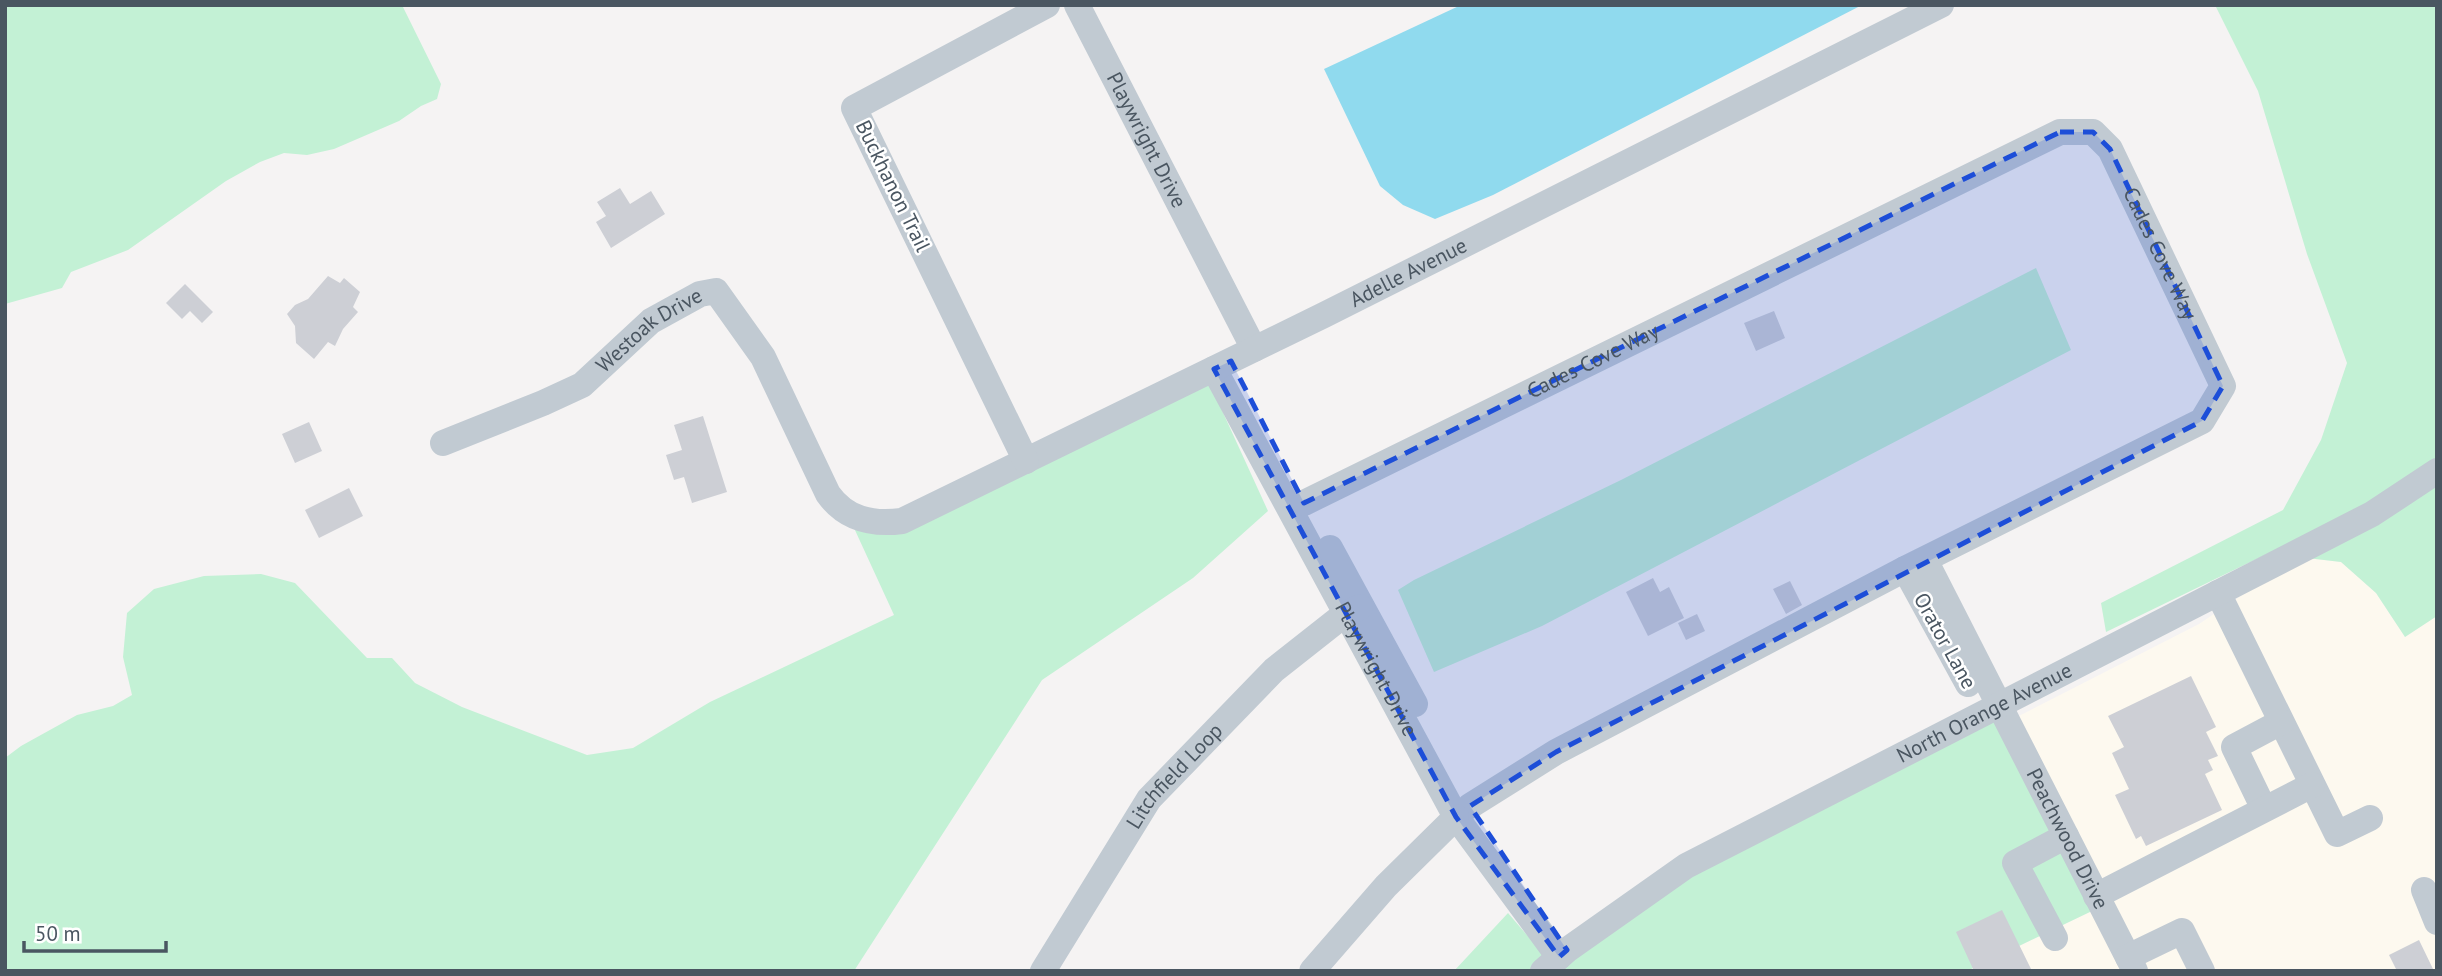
<svg xmlns="http://www.w3.org/2000/svg" width="2442" height="976" viewBox="0 0 2442 976" font-family="'PT Sans',sans-serif">
<style>
.commercial{fill:#fdf9ef}
.green{fill:#c3f1d5}
.water{fill:#90daee}
.building{fill:#cdcfd5}
.lines{fill:none;stroke-linecap:round;stroke-linejoin:round}
.minor{stroke:#c1cad2;stroke-width:26}
.marked{fill:#1d4ed8;fill-opacity:0.2;stroke:#1d4ed8;stroke-width:5;stroke-dasharray:14 9;stroke-linejoin:round}
.labels{text-anchor:middle;stroke-width:5;stroke-linejoin:round;paint-order:stroke}
.street-label{font-size:21px;fill:#4a5661;stroke:#fff}
</style>
<rect width="100%" height="100%" fill="#f5f3f3"/>
<path class="commercial" d="M2307 558 2341 562 2376 593 2405 637 2437 616V971H2147L2017 717 2199 624 2266 579Z
M2092 911 2123 971H1967Z"/>
<path class="green" d="M5 5H402L441 84 437 99 421 106 399 121 334 149 307 155 284 153 260 162 226 181 128 250 71 272 62 288 5 304Z
M2215 5H2437V459L2366 506 2106 632 2101 603 2283 510 2321 440 2347 363 2307 254 2258 91Z
M2036 268 2071 350 1542 626 1434 672 1398 590 1414 580 1621 480Z
M1209 382 1268 511 1193 578 1042 680 854 971H5V758L21 746 77 715 113 706 132 695 123 657 127 613 154 589 204 576 261 574 295 583 367 658H392L415 683 462 707 587 755 633 748 710 702 894 615 854 528Z
M2437 483V616L2405 637 2376 593 2341 562 2307 558Z
M1994 720 2092 911 1967 971H1558L1691 875Z
M1508 913 1545 956 1529 971H1454Z"/>
<path class="water" d="M1461 5H1862L1493 195 1435 219 1403 205 1380 186 1324 69Z"/>
<path class="building" d="M620 188 630 204 651 191 665 214 611 248 596 222 606 216 597 202Z
M328 276 340 283 344 278 360 292 353 307 358 312 343 329 335 346 328 342 314 359 296 343 295 326 287 314 295 305 308 299Z
M185 284 213 312 202 323 190 311 182 319 166 303Z
M1774 311 1785 338 1756 351 1744 323Z
M703 416 727 492 692 503 684 477 674 480 666 455 682 450 674 425Z
M309 422 322 451 295 463 282 434Z
M349 488 363 516 319 538 305 510Z
M1653 578 1660 592 1669 587 1684 618 1648 636 1626 592Z
M1790 581 1802 605 1786 614 1773 589Z
M1697 614 1705 631 1686 640 1678 623Z
M2191 676 2216 727 2206 732 2218 756 2208 760 2213 770 2205 774 2222 810 2146 846 2141 836 2136 839 2115 795 2129 789 2112 753 2124 747 2108 716Z
M2002 910 2032 971H1974L1956 932Z
M2419 940 2434 971H2397L2389 955Z"/>
<g class="lines">
<g class="minor">
<path id="s1" d="M1077 5 1254 349"/>
<path id="s2" d="M1214 369 1456 817 1559 957"/>
<path id="s3" d="M443 443 543 403 582 385 651 321 700 294 716 291 763 357 828 494C846 519 871 525 902 521L1324 315 1941 5"/>
<path d="M1026 461 854 108 1047 5"/>
<path id="s4" d="M1304 503 2060 132H2093L2110 149 2223 386 2202 421 1905 569 1556 752 1470 806"/>
<path d="M1330 548 1415 704"/>
<path id="s5" d="M1925 560 2135 971"/>
<path d="M1905 569 1968 684"/>
<path d="M2218 593 2337 834 2370 818"/>
<path d="M2264 809 2234 747 2281 722"/>
<path d="M2424 890 2437 922"/>
<path d="M2096 896 2312 785"/>
<path d="M2055 938 2015 863 2066 836"/>
<path d="M2128 957 2182 931 2202 971"/>
<path id="s6" d="M1043 971 1149 799 1274 670 1345 614 1360 607"/>
<path d="M1312 971 1386 886 1456 817"/>
<path id="s7" d="M1543 971 1567 950 1686 866 2372 514 2437 471"/>
</g>
</g>
<path class="marked" d="M2060 132H2093L2110 149 2223 386 2202 421 1556 752 1470 806 1567 950 1559 957 1456 817 1214 369 1231 361 1304 503Z"/>
<g class="labels">
<g class="street-label">
<text dy="7" stroke="none"><textPath href="#s1" startOffset="152">Playwright Drive</textPath></text>
<text transform="translate(893 186) rotate(64)" y="7">Buckhanon Trail</text>
<text dy="7" stroke="none"><textPath href="#s4" startOffset="1015">Cades Cove Way</textPath></text>
<text dy="7" stroke="none"><textPath href="#s3" startOffset="1197">Adelle Avenue</textPath></text>
<text dy="7" stroke="none"><textPath href="#s3" startOffset="238">Westoak Drive</textPath></text>
<text dy="7" stroke="none"><textPath href="#s4" startOffset="322">Cades Cove Way</textPath></text>
<text transform="translate(1945 641) rotate(61)" y="7">Orator Lane</text>
<text dy="7" stroke="none"><textPath href="#s2" startOffset="341">Playwright Drive</textPath></text>
<text dy="7" stroke="none"><textPath href="#s7" startOffset="513">North Orange Avenue</textPath></text>
<text dy="7" stroke="none"><textPath href="#s6" startOffset="236">Litchfield Loop</textPath></text>
<text dy="7" stroke="none"><textPath href="#s5" startOffset="313">Peachwood Drive</textPath></text>
</g>
</g>
<rect width="2442" height="976" fill="none" stroke="#4a5661" stroke-width="14"/>
<path d="M24 941v10h142v-10" fill="none" stroke="#4a5661" stroke-width="3.5"/>
<text x="35" y="941" font-size="21" fill="#4a5661" stroke="#ffffff" stroke-width="5" paint-order="stroke">50 m</text>
</svg>
